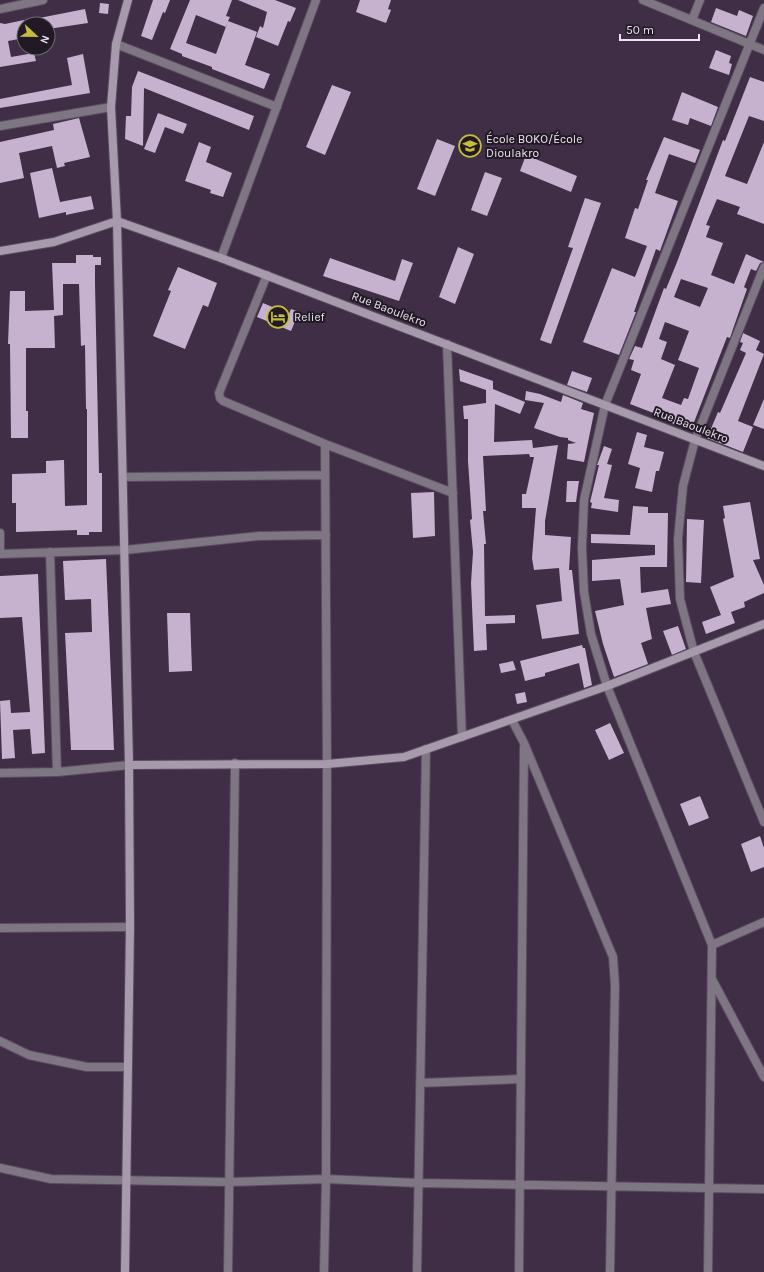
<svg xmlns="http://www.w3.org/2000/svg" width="764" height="1272" viewBox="0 0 764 1272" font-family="Karla,sans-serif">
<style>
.building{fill:#c6b2cf;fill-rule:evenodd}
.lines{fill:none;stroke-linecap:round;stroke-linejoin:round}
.street-casing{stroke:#5b4b61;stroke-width:10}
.secondary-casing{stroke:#5b4b61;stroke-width:10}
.street{stroke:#7e7682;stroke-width:8}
.secondary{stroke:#a79aad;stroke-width:8}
.labels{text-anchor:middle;stroke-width:4;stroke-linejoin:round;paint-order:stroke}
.poi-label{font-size:12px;fill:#ece2f1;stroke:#211a25;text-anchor:start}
.street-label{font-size:12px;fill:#ece2f1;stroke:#211a25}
</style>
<rect width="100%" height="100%" fill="#3f2e46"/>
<path class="building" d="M153 0H170L165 13 163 12 152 40 141 36Z
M190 0H232L226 16 230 17 228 21 257 32 245 65 270 74 264 89 212 69V67L182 56V54L170 49ZM196 15 226 27 228 21 216 54 186 43Z
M238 0H275L296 8 290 22 288 21 278 46 256 37 260 26 263 28 267 12Z
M360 0H391L388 9 391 10 386 23 356 12Z
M100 3 109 4 108 14 99 13Z
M716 8 737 16 739 10 753 16 746 36 711 22Z
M85 9 88 23 48 29V24H30L29 20Z
M24 20V38L8 41 11 57 34 53 36 61 0 67V23L5 24Z
M716 50 731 56 729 63 732 64 729 75 709 68Z
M83 54 90 93 0 108V99L72 85 67 58Z
M138 71 254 116 249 130 144 88 143 146 125 139 126 116H131L132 87Z
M750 77 764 82V121L749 116 725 176 747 184 764 142V224L737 214 740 207 717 199 706 225 710 226 706 237 723 243 711 275 734 284 746 254 764 262 760 263 756 271 751 269 744 287 747 289 733 329 730 338 727 337 691 430 655 417 656 414 630 404 641 374 631 370 634 360 629 359 635 346 642 348 664 288 666 289 677 262 723 140 725 141ZM681 279 708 288 700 307 674 297ZM665 322 689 331 678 360 699 368 688 399 684 398 681 405 662 398 675 365 661 359 667 342 659 339Z
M332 85 351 92 325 155 306 147Z
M682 92 718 107 711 126 690 118 688 125 672 120Z
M158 113 187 124 183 134 165 127 155 153 144 149Z
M79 118 90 157 64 163 65 166 57 168 52 146 19 153 24 178 0 183V142L54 130 53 124Z
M664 137 700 150 695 163 669 154 655 193 678 201 660 251 656 249 634 312H636L619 355 583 342 612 268 635 277 647 246 625 238 635 208 638 209 648 180H646Z
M437 139 455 146 435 196 417 189Z
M199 142 211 147 206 162 232 173 223 197 210 193 211 190 185 181Z
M526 155 577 176 571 192 520 171Z
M52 168 60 202 91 196 94 209 66 215V212L39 218 30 173Z
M485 172 502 178 487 216 471 210Z
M585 198 601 203 551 344 540 340 573 248 568 247Z
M458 247 474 254 455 304 439 297Z
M76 255H93V257H101V265H95V284L99 473H102V532H89V535H77V530L16 532V503H12V474L46 473V461L64 460 65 506 87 505V409H86L85 345 81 346 79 284H63V315L54 316 55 348H26V411H28V438H11L10 344H8L10 291H25V311L54 310 52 263H76Z
M330 258 395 281 402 259 413 263 399 301 323 276Z
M178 267 217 283 208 307 203 305 185 349 153 336 171 291 168 290Z
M263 303 289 314 291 309 299 312 291 331 257 317Z
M743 333 760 341 756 350 764 354 738 421 753 427 743 452 707 438 718 412 720 413 746 353 740 350 743 343 740 342Z
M459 369 493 381V389L525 402 520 414 495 404 494 442 532 440 533 448 558 445 545 521V535L571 537 569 570H572L579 634 542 639 536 605 562 601 559 568 534 570 532 558 536 508H522V494H526L534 457H530L529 454 483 456 486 511H483L486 544H484L485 616 515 615V623L486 624 487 650 474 651 471 583 473 552 470 520 472 519 468 461V419H464L463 406 486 403V390L460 381Z
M572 371 592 378 587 392 567 385Z
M526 391 540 394 561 402 563 395 583 403 581 409 594 413 584 462 567 459 568 444 576 443 568 440V438L560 437 534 428 544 403 525 400Z
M764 399V429L753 425Z
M637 432 647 435 644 447 664 452 659 471H656L652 492 635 488 640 468 628 464Z
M604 446 612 449 607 464 612 465 604 498 619 500 618 512 591 508 592 503 590 502 599 465H597Z
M567 481H579L576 502H566Z
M434 492 435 536 413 538 411 493Z
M750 502 760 559 753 560 764 585V593L744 602 745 607 731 612 735 623 706 634 702 622 721 615 710 587 734 577 723 519 725 518 723 506Z
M633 506 648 507V513H668L667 567H640L641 593 668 589 671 604 646 608 652 639 641 643 648 664 614 677 603 644 595 611 624 605 620 579 592 581V560L655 555V545L591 543V534L630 535Z
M687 519 704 520 701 583 686 582Z
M106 559 114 750H71L65 633 92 632 91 599 65 600 63 561Z
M38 574 45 753 32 754 30 729 13 730 15 758 2 759 0 701 10 700 11 713 30 712 22 617 0 618V576Z
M167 613H190L192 671 169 672Z
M678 626 686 649 672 655 663 631Z
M582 645 583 648H585L592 685 584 688 579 663 545 673V676L525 681 520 661Z
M513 661 516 670 501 673 499 664Z
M525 692 527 702 517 704 515 694Z
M610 723 624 753 609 760 595 730Z
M700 796 709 818 689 826 680 804Z
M760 836 764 848V867L751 872 741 844Z"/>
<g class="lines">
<g class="street-casing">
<path id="street" d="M643 0 764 50
M0 9 43 0
M692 20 700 0
M116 44 277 107
M0 126 111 107
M221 258 316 0
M764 267 695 440 683 486 678 539 680 599 694 652 764 822
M267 275 219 393 220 398 223 401 325 444 453 493
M447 344 462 737
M123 477 325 475
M0 533V554
M50 552 57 772
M0 554 125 550 259 536 326 535
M512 720 524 743 613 957 615 985 610 1272
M0 773 57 772 129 765
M0 928 130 927
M712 945 764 922
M712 979 764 1077
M0 1041 29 1055 87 1067H128
M420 1083 521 1079
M0 1168 51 1179 229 1182 326 1179 418 1183 764 1189
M228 1272 235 763
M324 1272 326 1179 327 764 325 444
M417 1272 426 749
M519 1272 524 747
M708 1272 712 945 607 686 591 634 584 592 582 548 584 500 605 405 764 8"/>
</g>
<g class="secondary-casing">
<path id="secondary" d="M0 251 54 242 117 221 221 258 764 466
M129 765 327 764 404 757 607 686 764 624
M125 1272 130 927 129 765 117 221 111 107 116 44 128 0"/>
</g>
<use href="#street" class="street"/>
<use href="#secondary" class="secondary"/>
</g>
<defs>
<g id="school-ring" transform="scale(1.15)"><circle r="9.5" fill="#211a25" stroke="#c5bc3d" stroke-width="1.5"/><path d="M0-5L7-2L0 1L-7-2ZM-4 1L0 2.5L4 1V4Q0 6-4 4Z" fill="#c5bc3d"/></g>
<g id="hotel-ring" transform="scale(1.15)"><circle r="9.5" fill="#211a25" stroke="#c5bc3d" stroke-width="1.5"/><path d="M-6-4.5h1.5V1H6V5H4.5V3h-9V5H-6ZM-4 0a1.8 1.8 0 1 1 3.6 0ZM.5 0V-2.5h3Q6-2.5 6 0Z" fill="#c5bc3d"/></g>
</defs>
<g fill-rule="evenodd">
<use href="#school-ring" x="470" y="146"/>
<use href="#hotel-ring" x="278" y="317"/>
</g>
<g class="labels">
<g class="poi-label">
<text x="486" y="143">École BOKO/École<tspan x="486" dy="14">Dioulakro</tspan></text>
<text x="294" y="321">Relief</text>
</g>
<g class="street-label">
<text transform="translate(389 309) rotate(21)" y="4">Rue Baoulekro</text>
<text transform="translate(691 425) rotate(21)" y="4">Rue Baoulekro</text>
</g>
</g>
<g transform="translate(36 36) rotate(112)"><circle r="19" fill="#211a25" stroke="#726a77"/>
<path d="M0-3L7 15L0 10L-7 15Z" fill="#c5bc3d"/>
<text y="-6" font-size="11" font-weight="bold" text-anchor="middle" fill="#ece2f1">N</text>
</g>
<path d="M620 34v6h79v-6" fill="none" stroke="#ece2f1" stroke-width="2"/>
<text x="626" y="34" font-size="12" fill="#ece2f1" stroke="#211a25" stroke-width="3" paint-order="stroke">50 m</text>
</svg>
